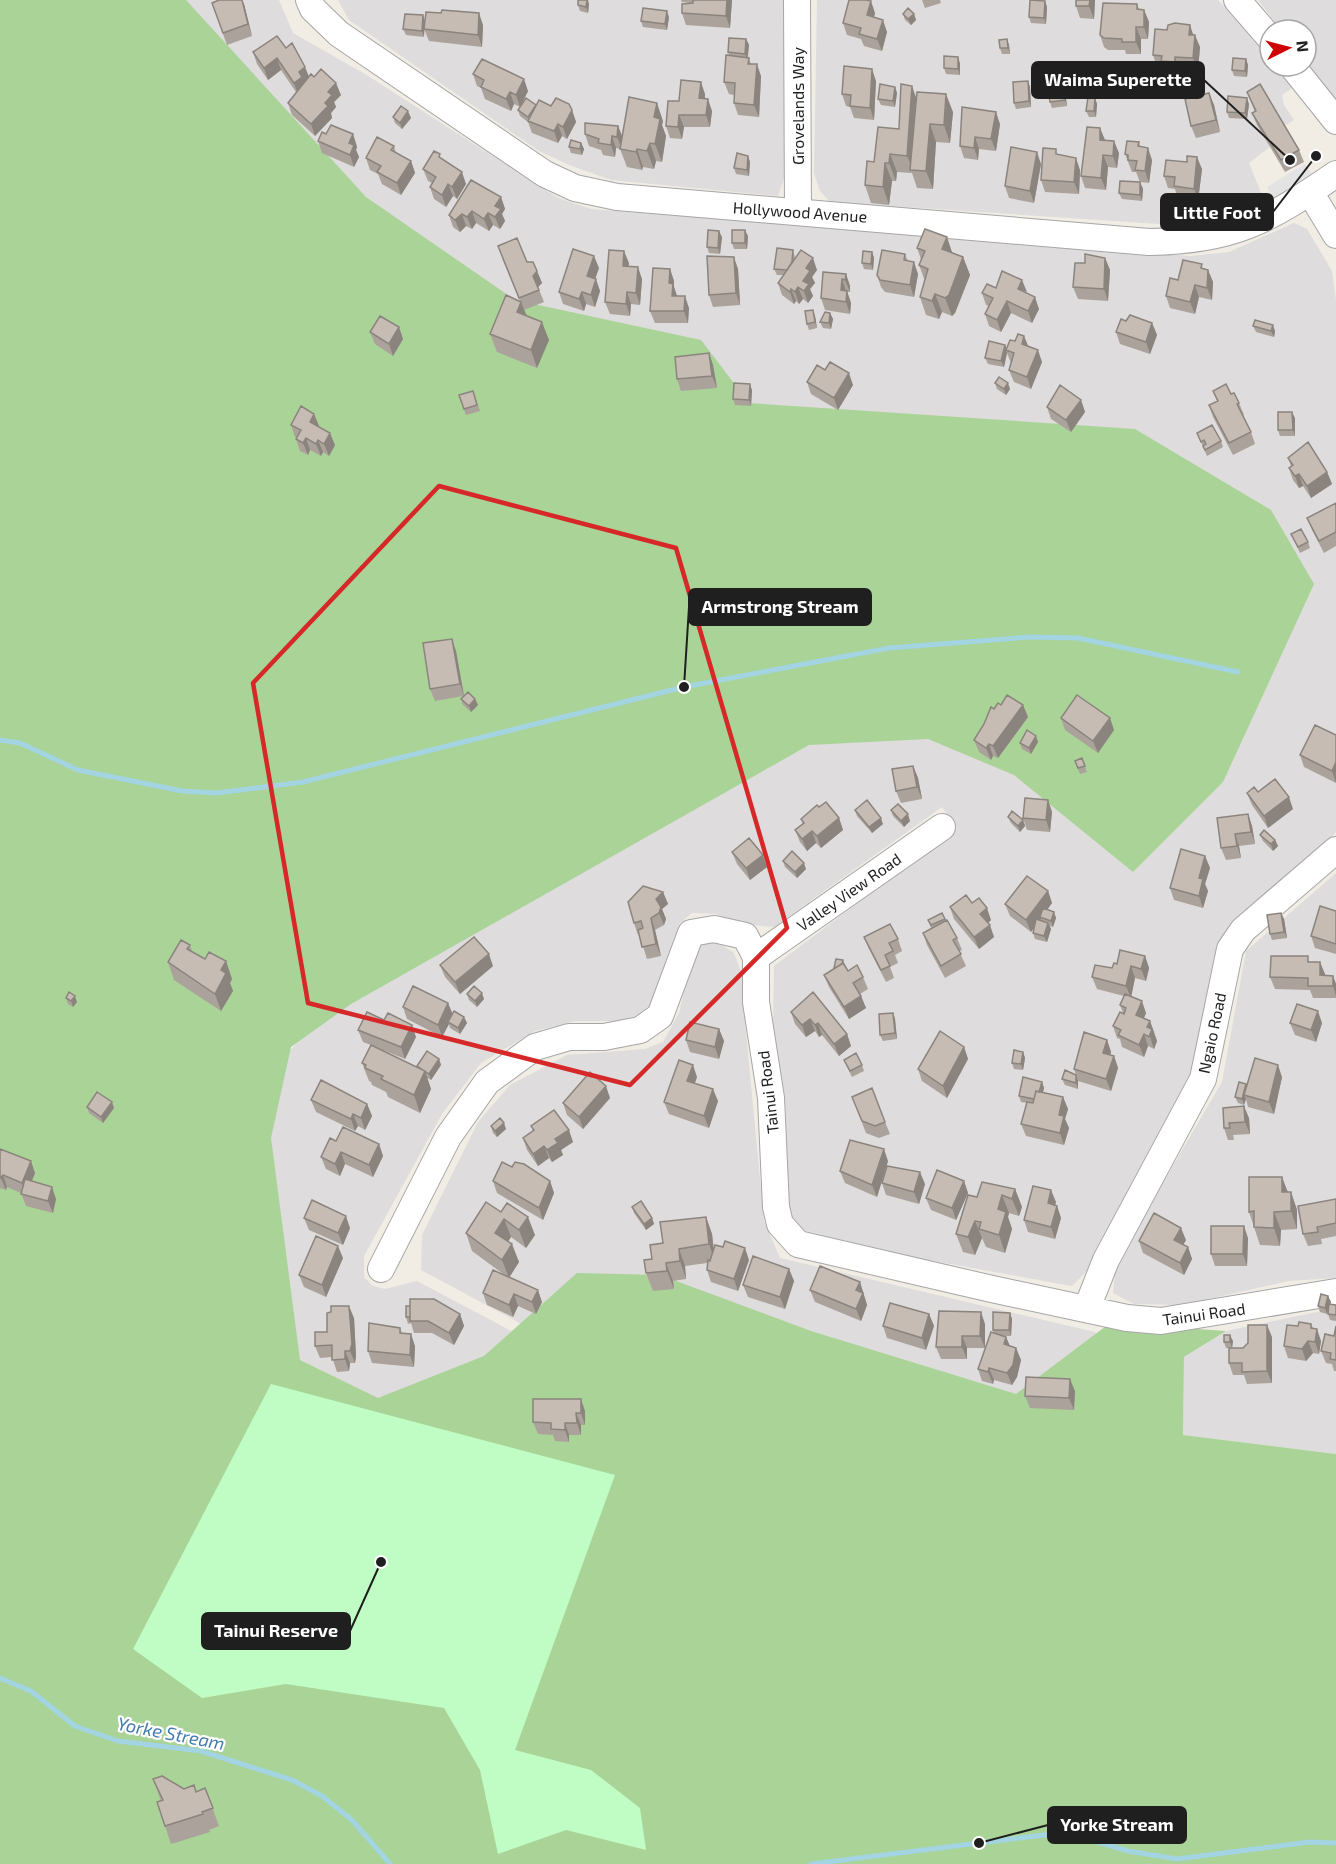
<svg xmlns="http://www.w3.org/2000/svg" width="1336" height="1864" viewBox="0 0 1336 1864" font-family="'Exo 2',sans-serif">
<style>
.residential{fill:#dedcdc}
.forest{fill:#aad397}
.park{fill:#c0fdc4}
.parking{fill:#e3e3e3}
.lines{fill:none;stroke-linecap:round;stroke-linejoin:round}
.stream{stroke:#a3d4e1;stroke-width:5}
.minor-casing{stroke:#a6a6a6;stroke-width:28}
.minor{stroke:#fff;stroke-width:26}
.wall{fill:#aaa29b}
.shaded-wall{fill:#8b847e}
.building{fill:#c6bcb4;stroke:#8b847e;stroke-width:1.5}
.marked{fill:none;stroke:#d62828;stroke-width:4.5;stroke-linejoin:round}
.labels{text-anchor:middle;stroke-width:4.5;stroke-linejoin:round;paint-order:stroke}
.street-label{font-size:16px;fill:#1f1f1f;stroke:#fff}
.water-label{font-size:18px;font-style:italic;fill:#427aae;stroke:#fff}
.leader{fill:none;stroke:#1f1f1f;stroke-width:2}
.callout-dot{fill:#1f1f1f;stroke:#fff;stroke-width:2}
.callout{fill:#1f1f1f;stroke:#1f1f1f;stroke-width:2}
.callout-label{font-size:18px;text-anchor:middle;font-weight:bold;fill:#fff}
</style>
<rect width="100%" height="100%" fill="#f1ede5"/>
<path class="residential" d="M176 0H279L293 33 365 74 558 198 591 209 1191 256 1229 252 1294 223 1307 229 1332 271 1336 300V832L1324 846 1231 922 1219 942 1192 1074 1093 1265 1072 1286 917 1258 803 1230 790 1220 785 1098 773 1027 774 966 957 828 942 807 774 927 742 924 716 914 692 913 679 924 649 1006 638 1015 620 1021H575L535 1031 481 1063 442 1114 364 1256V1277L373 1286 385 1289 417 1281 585 1370 615 1475 271 1384 0 1068 246 1099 353 981 663 436 189 92Z
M338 0H786L785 175 778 196 611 180 569 165 539 151 349 20Z
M817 0H1218L1270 60V66H1275L1292 88 1282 95 1284 105 1294 120 1283 127 1270 147 1249 163 1262 195 1226 214 1192 223 1159 224 830 202 820 191 814 173Z
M1258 0H1336V101L1306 62V30H1281Z
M1336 873V1278L1289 1281 1182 1305 1134 1304 1113 1293 1116 1263 1222 1082 1246 951Z
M708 942 722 945 734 953 745 982V1022L764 1221 780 1258 1095 1332 1139 1370 1122 1430 587 1359 421 1270 422 1235 478 1122 510 1085 567 1055 645 1049 663 1042 679 1013 694 949Z
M1331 1309H1336V1454L1183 1435 1184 1357 1226 1331Z"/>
<path class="forest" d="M0 0H186L366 197 515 300 701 340 749 403 1135 429 1271 510 1314 584 1223 782 1133 872 1014 775 928 739 809 745 351 1004 291 1047 271 1138 300 1360 378 1398 484 1356 577 1273 660 1275 811 1331 1016 1394 1110 1323 1226 1331 1184 1357 1183 1435 1336 1454V1864H0Z"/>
<path class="park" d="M271 1384 615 1475 515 1750 591 1770 640 1808 646 1850 566 1830 498 1854 480 1770 444 1708 286 1684 202 1698 133 1649Z"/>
<path class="parking" d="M1305 164 1312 174 1273 198 1267 187Z"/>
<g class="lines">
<path class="stream" d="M0 740 20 743 78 770 182 791 216 793 303 782 684 687 889 648 1030 637 1078 638 1238 672
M0 1678 31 1691 75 1726 118 1741 201 1751 292 1780 322 1796 352 1820 390 1864
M1065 1832 1128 1851 1177 1859 1310 1842 1336 1843
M811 1864 1052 1834"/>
<g class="minor-casing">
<path id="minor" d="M309 0 313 9 339 34 545 174 575 188 617 197 1149 242C1233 241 1268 221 1336 174
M797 0 798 212
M1237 0 1270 38
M1292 66 1336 121
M1310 192 1336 235
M756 957 942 827
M381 1269 448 1137 487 1082 535 1047 569 1037H604L640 1030 660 1016 691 933 714 929 745 936 756 957V1002L771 1098 776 1207 780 1224 798 1244 992 1289 1127 1318 1161 1321 1336 1292
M1087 1308 1106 1260 1203 1079 1230 949 1243 930 1336 850"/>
</g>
<use href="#minor" class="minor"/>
</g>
<path class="wall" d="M681 0H732L730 28 686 25 682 13 691 3 682 2Z
M922 0H940L941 3 925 8Z
M1076 0H1095L1094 19 1080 18 1076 6Z
M1045 1 1047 7 1046 24 1031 23 1029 17Z
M212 3 244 4 252 36 227 45Z
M589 4 588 13 580 11 578 5Z
M1137 4 1139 9 1144 10 1149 22 1148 39H1141V54H1126L1125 50H1108L1104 47 1100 35Z
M875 13 874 17 887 32 882 51 864 46 861 39 847 35 843 23Z
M903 14H914L916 20 911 25 905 20Z
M669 17 667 30 643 27 641 21Z
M425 20 483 25 482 47 429 41 424 29V37L406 35 403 29Z
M1193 35 1200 47 1198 70 1179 69V74L1166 73 1164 68 1157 67 1153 55Z
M746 39 749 45 748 58H749L751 64 761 76 759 117 738 115 734 103V95L729 94 724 82 729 56 728 52Z
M1007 39 1009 45 1010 54H1002L1000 48Z
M286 48 309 77 341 95 334 102 336 107 331 113 332 118 315 136 292 115 288 103 296 92 281 70 268 80 257 64 253 52Z
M1246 59 1248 65 1247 77 1234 76 1232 70Z
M960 63V75L946 74 944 68Z
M473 74 528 91 521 106 536 105 551 106 572 110 576 122 567 139 562 136 558 143 532 133 528 122 520 116 518 110 520 107 514 104 511 111 485 99 481 88 477 86Z
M876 81 874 120 854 118 850 107 846 106 842 94Z
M1028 81 1030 87 1031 107 1016 109 1014 103Z
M1063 85 1065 91 1067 106 1052 108 1050 102Z
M895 87 897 93 895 107 881 105 878 99Z
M1247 92 1299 150 1304 162 1285 172 1257 125 1252 113 1255 112Z
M1209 93 1214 105 1220 132 1196 138 1191 126Z
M705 94V98L712 111 710 127H684L682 139 670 138 666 126 679 101Z
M916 98 953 112 950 143 936 142 933 189 917 188 912 173 897 172 896 181H892L889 205 871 203 865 185 874 162 899 129Z
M1095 98 1097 104 1096 117H1089L1086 111Z
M1249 104 1247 119 1229 118 1227 112Z
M962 107 1000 124 996 151 979 149 978 160 964 158 960 146Z
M393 117 411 118 402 129 395 123Z
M663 121 662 125 666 136 662 162 656 161 654 169 643 167 642 170 627 167 620 149 616 148 615 157 603 155 601 150 589 146 585 134 618 126 622 137Z
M1100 128 1105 141 1119 153 1117 168 1108 167 1106 190 1085 188 1081 176Z
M326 134H353L357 147 356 150 359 157 354 167 322 153 318 141Z
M1139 142 1140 147 1152 160 1149 183 1140 182 1136 172H1132L1125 154Z
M581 143 584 149 582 155 571 153 569 147Z
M394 146 396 153 411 161 415 173 401 195 382 184 378 174 370 170 366 158Z
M748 156 750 162 749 176 736 174 734 168Z
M442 159 466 184 457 199 453 196 446 207 434 199 430 187 432 183 428 181 423 169Z
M1041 164 1034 203 1009 198 1005 186Z
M1202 169 1198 201 1178 199 1175 189 1168 188 1164 176Z
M1080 170 1079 194 1045 192 1041 180Z
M1140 182 1143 189 1142 201 1122 199 1119 193Z
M501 197 505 209 502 214 505 221 500 229 493 225 489 231 476 223 472 229 466 226 460 232 453 227 449 215Z
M748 236 747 249H734L732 243Z
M722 237 720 254 709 253 707 247Z
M917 248 963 257 970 275 955 313 952 316 942 312 939 319 926 315 920 297 925 281 919 265 921 259Z
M793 250 795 257 817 270 812 277 815 283 810 289 813 296 808 303 803 299 799 304 796 301 794 304 782 295 778 283 783 275H777L774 269Z
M872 252 874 258 873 270 864 269 862 263Z
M905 254 908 261 918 274 914 297 885 292 881 287 877 275Z
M502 258 527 262 537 271 542 283 538 287 544 302 524 310 526 316 549 340 537 368 497 352 490 334 520 301Z
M1105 258 1110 270 1108 301 1078 299 1073 287 1085 263Z
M629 263 628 266 642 279 640 305 631 304 630 316 610 314 605 302Z
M599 268 595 279 600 291 595 307 586 304 584 311 563 304 559 292Z
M1203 268 1208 270 1213 282 1212 300 1199 297 1195 314 1170 308 1166 296 1178 280Z
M670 269 674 281V287L677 296 689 308 688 323H655L650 311Z
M738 269 740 305 713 307 709 295Z
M846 274 850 286V292H847L851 303 850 314 825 310 821 298Z
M996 288 1026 293 1039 309 1032 323 1011 313 1001 332 989 326 985 314 989 306 986 305 982 293Z
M830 313 833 319 831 329 823 328 820 322Z
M815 316 817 328 809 330 807 324Z
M1126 321 1152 323 1157 335 1150 354 1120 344 1116 332Z
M1253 326 1275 331 1274 337 1256 332Z
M399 327 403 339 393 356 375 344 370 332Z
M1005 345 1007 349 1028 346 1042 362 1031 389 1014 382 1009 370 1011 363 1007 353 1004 367 988 364 985 358Z
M709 353 713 365 717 388 681 391 677 379Z
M825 370 853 385 838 410 811 394 807 382Z
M995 383 1010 389 1006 395 997 389Z
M752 390 751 406 735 405 733 399Z
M473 391 480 411 466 415 459 395Z
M1213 391 1231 394 1239 403 1244 415 1242 416 1251 432 1255 444 1233 455 1213 417 1209 405 1217 401Z
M1081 400 1085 412 1071 432 1051 419 1047 407Z
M314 414 319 426 318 427 335 445 329 456 323 452 321 456 310 450 308 455 300 451 296 439 297 438 295 437 291 425Z
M1295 418V436H1280L1278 430Z
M1197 433 1221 441 1223 447 1207 456Z
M1288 458 1327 472 1332 484 1311 498 1303 486 1299 488 1293 480 1289 468 1291 466Z
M1336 503V546L1324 553 1312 530 1307 518Z
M1291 534 1308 542 1310 548 1300 553Z
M456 651 464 696 475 699 478 705 471 712 463 705 461 699 463 696 435 701 430 689Z
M1023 705 1028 717 998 758 993 756 991 760 979 752 974 740 994 709Z
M1061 718H1110L1114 730 1098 753 1065 730Z
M1336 735V783L1304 767 1300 755Z
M1036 736 1038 742 1031 754 1022 749 1020 743Z
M1082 758 1087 772 1080 774 1075 761Z
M913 766 918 778 922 799 901 803 896 791Z
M1258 792 1293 809 1268 828 1252 805 1247 793Z
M1048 800 1052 812 1050 832 1027 830 1023 818Z
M819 807 839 818 843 830 821 848 816 843 807 851 800 842 795 830 803 824 801 819Z
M855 810 883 824 872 833 857 816Z
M891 810 910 821 904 827 893 816Z
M1248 814 1252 826 1255 844 1239 846 1241 858 1226 860 1221 848Z
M1008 817 1023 820 1025 826 1020 832 1011 823Z
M1260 835 1275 840 1278 846 1273 851 1263 841Z
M732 852 767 867 750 880 737 864Z
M1205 856 1210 868 1205 884 1208 891 1203 908 1174 900 1170 888Z
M783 861 806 869 797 878 785 867Z
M1048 891 1052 903 1047 910 1054 912 1056 918 1053 927 1050 926 1051 929 1047 942 1035 939 1033 933 1034 927 1031 932 1010 916 1005 904Z
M663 892 668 904 662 909 666 919 664 925 655 930 661 956 647 959 639 934 638 935 634 923Z
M972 903 991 920 988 923 994 937 979 949 954 919 950 907Z
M1336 911V954L1315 948 1311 936Z
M942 913 946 920 957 938 962 950 959 951 966 966 945 978 927 945 923 933 931 928 928 920Z
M1281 913 1284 919 1287 938 1272 940 1270 934Z
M864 937 898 939 902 951 895 955 898 963 890 967 894 978 886 982 869 949Z
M190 945 192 951 205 959 226 961 232 979 230 983 233 991 221 1011 174 980 168 962Z
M1145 956 1149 968 1146 981 1135 978 1131 996 1146 1013 1144 1018 1150 1021 1157 1041 1154 1049 1148 1046 1144 1057 1122 1047 1120 1039 1117 1038 1113 1026 1123 1013 1120 1005 1124 996 1097 989 1092 977 1112 968 1117 964Z
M843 960 848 971 863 977 868 989 860 994 866 1008 849 1019 829 987 824 975 834 968Z
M1311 962 1325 974V975L1333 976 1336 984V998H1313L1310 990 1275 989 1270 977Z
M440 965 493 966 460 994 445 977Z
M467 994 484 999 477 1007 469 1000Z
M66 998 77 1002 73 1007 68 1004Z
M448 1003 452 1014 464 1017 467 1023 460 1034 450 1028 449 1024 442 1037 407 1019 403 1007Z
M791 1012 847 1034 851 1046 839 1056 822 1035 819 1037 815 1031 806 1037 795 1024Z
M893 1013 895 1019 897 1039 883 1041 880 1035Z
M384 1020 416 1037 405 1059 378 1048 417 1068V1066L439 1059 441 1065 431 1080 427 1078 431 1089 420 1113 388 1097 386 1092 372 1085 371 1082 369 1081 362 1063 371 1045 363 1042 358 1030Z
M1290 1023H1322L1316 1042 1295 1035Z
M719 1029 724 1041 719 1059 690 1052 686 1040Z
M1107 1040 1111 1052 1110 1055 1114 1056 1118 1068 1111 1091 1078 1081V1089L1065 1085 1062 1079 1076 1075 1074 1069Z
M964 1047 968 1059 947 1098 922 1081 918 1069Z
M1023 1052 1025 1058 1023 1070 1014 1069 1012 1063Z
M844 1060 862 1065 864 1071 852 1077Z
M697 1077 695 1083 718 1101 709 1128 669 1114 664 1102Z
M1282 1077 1274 1114 1248 1107 1246 1099 1244 1105 1238 1103 1235 1097 1246 1084 1247 1086Z
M1042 1082 1044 1088 1043 1092 1063 1097 1068 1109 1065 1119 1069 1128 1064 1145 1026 1136 1021 1124 1027 1103 1021 1102 1019 1096Z
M852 1097 885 1122 890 1134 879 1138 866 1133Z
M610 1098 583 1129 567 1115 563 1103Z
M311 1100 367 1104 372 1116 365 1130 358 1126 355 1131 316 1112Z
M87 1107 114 1108 103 1123 89 1113Z
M1223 1108 1249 1118 1250 1134 1233 1135 1234 1140H1228L1224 1128Z
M491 1126 506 1129 497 1137 493 1133Z
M531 1126 573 1142 561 1150 563 1155 552 1162 549 1158 538 1166 527 1150 523 1138 533 1131Z
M336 1141 379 1144 383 1156 373 1177 345 1164 340 1176 326 1169 321 1157Z
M0 1149 35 1173 32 1181 56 1199 53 1213 26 1206 21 1193 7 1187 6 1190 0 1188Z
M888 1161 877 1197 845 1183 840 1171Z
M512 1167 550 1181 554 1193 543 1220 497 1193 493 1181Z
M1282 1177 1287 1192H1291L1297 1210V1229L1281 1230 1280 1246 1260 1245 1249 1212Z
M964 1181 968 1193 956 1220 931 1210 926 1198Z
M882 1183 925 1184 919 1204 886 1195Z
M1015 1189 1022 1207 1019 1216 1009 1213 1008 1217 1012 1229 1005 1253 986 1247 982 1238 975 1255 963 1252 956 1234 977 1197Z
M1336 1199V1236L1321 1239 1322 1244 1308 1246 1303 1234Z
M486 1202 535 1235 526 1248 511 1237 508 1241 519 1262 509 1277 542 1302 536 1314 518 1306 513 1317 487 1305 483 1293 506 1276 472 1251 466 1233Z
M1056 1202 1055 1205 1057 1206 1061 1218 1055 1239 1028 1232 1024 1220Z
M632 1207 652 1218 654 1224 646 1230 634 1213Z
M706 1217 712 1234 714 1250 749 1260 738 1291 711 1282 707 1270V1263L685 1266 686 1279 673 1281 674 1289 653 1291 646 1273 652 1259 663 1243Z
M304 1218 350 1228 343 1245 309 1230Z
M1248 1238 1247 1266H1215L1211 1254Z
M1186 1240 1183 1245 1188 1247 1192 1259 1184 1275 1143 1253 1139 1241Z
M343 1258 326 1297 304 1287 299 1275Z
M789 1269 794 1281 785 1309 748 1297 743 1285Z
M860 1282 867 1305 861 1321 815 1302 810 1290Z
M1328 1296 1331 1302 1330 1304 1336 1305V1321L1330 1320 1328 1314V1310L1327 1314 1320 1312 1318 1306Z
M1010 1313 1012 1319 1011 1336H1002L1006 1337 1010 1346 1016 1348 1021 1360 1017 1377 1012 1385 994 1380 993 1384 982 1381 978 1369 994 1334 993 1330Z
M460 1314 464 1326 454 1345 432 1333H414L411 1323 408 1324 406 1317Z
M929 1314 934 1326 926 1350 887 1338 883 1326Z
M354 1318 356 1356 355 1363H350L349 1371 337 1372 332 1357 320 1358 315 1346 327 1332Z
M985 1324V1348H967V1359H941L936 1347Z
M1311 1324 1313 1328 1321 1341 1319 1354 1313 1353 1306 1361 1288 1358 1284 1346 1298 1326Z
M1336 1326V1371H1334L1332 1364 1326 1363 1321 1351 1334 1336Z
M400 1328 402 1333 415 1346 414 1367 372 1363 368 1351Z
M1272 1337V1383L1247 1384 1244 1375H1233L1229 1363V1348H1226L1224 1342 1233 1341 1232 1348H1243Z
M1075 1391 1074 1410 1030 1408 1025 1396Z
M585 1411V1425H581V1435H569V1442L555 1441 553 1435 538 1434 533 1422Z
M153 1779 184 1789 196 1792 205 1788 219 1826 209 1830 210 1832 171 1844 157 1802 161 1801Z"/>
<path class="shaded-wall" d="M242 0 244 4 252 36 248 24Z
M587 0H588L589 4 588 13 586 7Z
M727 0H732L730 28 726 16Z
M1090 0H1095L1094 19 1089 6Z
M871 1 875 13 871 27 867 15Z
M1045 1 1047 7 1046 24 1044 18Z
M1144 10 1149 22 1148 39 1144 27Z
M667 11 669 17 667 30 665 24Z
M479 13 483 25 482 47 478 35Z
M914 14 916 20 911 25 908 19Z
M423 15 425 21 424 37 422 31Z
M883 20 887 32 882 51 877 39Z
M1190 25 1194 37 1189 35Z
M1136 27 1141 39V54L1136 42Z
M1195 35 1200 47 1198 70 1193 58Z
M746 39 749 45 747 60 745 54Z
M1007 39 1009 45 1010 54 1008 48Z
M958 57 960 63V75L958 69Z
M1175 57 1179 69V74L1175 62Z
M277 58 281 70 268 80 264 68Z
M1246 59 1248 65 1247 77 1245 71Z
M757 64 761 76 759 117 754 105Z
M305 67 310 79 298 95 294 83 299 72Z
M872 69 876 81 874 120 870 108Z
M524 79 528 91 520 107 516 95Z
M1028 81 1030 87 1031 107 1029 101Z
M701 82 705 94 704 110 699 98Z
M336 83 341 95 334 102 336 107 331 113 332 118 315 136 311 124 325 103 328 92Z
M1063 85 1065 91 1067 106 1065 100Z
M912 86 918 103 913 170 907 156Z
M895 87 897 93 895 107 893 101Z
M510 92 514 104 511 111 506 99Z
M1209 93 1214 105 1220 132 1216 120Z
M946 94 953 112 950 143 944 125Z
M1095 98 1097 104 1096 117 1094 111Z
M1247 98 1249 104 1247 119 1245 113Z
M708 99 712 111 710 127 706 115Z
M657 103 663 121 662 125 666 136 662 162 655 144 654 117Z
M572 110 576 122 567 139 563 127Z
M408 111 411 118 402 129 400 123Z
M996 112 1000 124 996 151 991 139Z
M679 115 684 127 682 139 678 127Z
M558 124 562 136 558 143 554 131Z
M930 124 936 142 933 189 926 171Z
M618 126 623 138 622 149 617 137Z
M1100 128 1105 140 1104 152 1100 140Z
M353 134 357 147 356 150 359 157 354 167 350 155 349 143Z
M612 136 616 148 615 157 611 145Z
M975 137 979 149 978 160 974 148Z
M1114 141 1119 153 1117 168 1113 156Z
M581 143 584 149 582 155 580 149Z
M650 143 656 161 654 169 647 151Z
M1148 148 1152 160 1149 183 1145 171Z
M637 149 643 167 642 170 636 152Z
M1037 152 1041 164 1034 203 1030 191Z
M890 154 897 172 896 181 889 163Z
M1103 155 1108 167 1106 190 1101 178Z
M748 156 750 162 749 176 747 170Z
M1197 157 1202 169 1198 201 1194 189Z
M1076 158 1080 170 1079 194 1074 182Z
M411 161 415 173 401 195 397 183Z
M885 163 892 181 889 205 883 187Z
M462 172 466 184 457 199 452 187Z
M1140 182 1143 189 1142 201 1140 195Z
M448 184 453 196 446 207 442 195Z
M501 197 505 209 502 214 505 221 500 229 495 217V206Z
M472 211 476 223 472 229 467 217Z
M488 213 493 225 489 231 484 219Z
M462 214 466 226 460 232 455 220Z
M745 230 748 236 747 249 745 243Z
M719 231 722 237 720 254 718 248Z
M947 237 953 255 942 249Z
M624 251 629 263 627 278 623 266Z
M872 252 874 258 873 270 871 264Z
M594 256 599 268 592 288 587 276Z
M734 257 738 269 740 305 736 293Z
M963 257 970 275 955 313 952 316 945 298Z
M813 258 817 270 812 277 815 283 810 289 813 296 808 303 804 291 803 281 806 268Z
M1105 258 1110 270 1108 301 1104 289Z
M914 262 918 274 914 297 910 285Z
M638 267 642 279 640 305 636 293Z
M670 269 674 281V287L677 296 676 308 669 283Z
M1208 270 1213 282 1212 300 1207 288Z
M537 271 542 283 537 288 533 276Z
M846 274 850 286V292L845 280Z
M596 279 600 291 595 307 591 295Z
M842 279 846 291 841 290Z
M1022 280 1027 292 1018 289Z
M1195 285 1199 297 1195 314 1190 302Z
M798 287 803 299 799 304 795 292Z
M791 289 796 301 794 304 790 292Z
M847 291 851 303 850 314 846 302Z
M582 292 586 304 584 311 579 299Z
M627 292 631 304 630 316 626 304Z
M935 294 942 312 939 319 932 301Z
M685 296 689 308 688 323 684 311Z
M1035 297 1039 309 1032 323 1028 311Z
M1007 301 1011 313 1001 332 997 320Z
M521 302 528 319 517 312Z
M813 310 815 316 817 328 815 322Z
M830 313 833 319 831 329 829 323Z
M542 322 549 340 537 368 531 350Z
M1152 323 1157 335 1150 354 1146 342Z
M1273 325 1275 331 1274 337 1271 331Z
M399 327 403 339 393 356 389 344Z
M1024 336 1029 348 1022 344Z
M1005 345 1007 351 1006 350 1007 353 1004 367 1001 361Z
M1038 350 1042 362 1031 389 1027 377Z
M709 353 713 365 717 388 712 376Z
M849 373 853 385 838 410 834 398Z
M1008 383 1010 389 1006 395 1004 389Z
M750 384 752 390 751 406 749 400Z
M1081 400 1085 412 1071 432 1066 420Z
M1292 412 1295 418V436L1293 430Z
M314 414 319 426 314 434 310 422Z
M330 433 335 445 329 456 324 444Z
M306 438 310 450 308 455 303 443Z
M318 440 323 452 321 456 316 444Z
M1327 472 1332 484 1311 498 1307 486Z
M1299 474 1303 486 1299 488 1295 476Z
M452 639 456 651 464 696 460 684Z
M475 699 478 705 471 712 469 706Z
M1023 705 1028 717 998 758 993 746Z
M1110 718 1114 730 1098 753 1093 741Z
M1036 736 1038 742 1031 754 1029 748Z
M989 744 993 756 991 760 986 748Z
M1336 762V783L1332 771Z
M913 766 918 778 922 799 917 787Z
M1289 797 1293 809 1268 828 1264 816Z
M1048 800 1052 812 1050 832 1046 820Z
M908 814 910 821 904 827 901 821Z
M1248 814 1252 826 1255 844 1251 832Z
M839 818 843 830 821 848 817 836Z
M881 818 883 824 872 833 869 827Z
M1023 820 1025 826 1020 832 1018 826Z
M812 831 816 843 807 851 802 839Z
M1235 834 1239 846 1241 858 1237 846Z
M1275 840 1278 846 1273 851 1271 844Z
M763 855 767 867 750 880 746 868Z
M1205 856 1210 868 1205 884 1208 891 1203 908 1199 896V878Z
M804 863 806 869 797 878 795 872Z
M1048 891 1052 903 1041 918 1040 917 1041 919 1031 932 1026 920Z
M663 892 668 904 662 909 666 919 664 925 659 913 656 899Z
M987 908 991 920 985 926 980 914Z
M1054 912 1056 918 1053 927 1051 921Z
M1281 913 1284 919 1287 938 1284 932Z
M651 918 655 930 661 956 656 944Z
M1048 923 1051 929 1047 942 1044 936Z
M990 925 994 937 979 949 974 937Z
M489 954 493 966 460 994 455 982Z
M1145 956 1149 968 1146 981 1141 969Z
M226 961 232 979 230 983 233 991 221 1011 215 994 221 970Z
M1320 962 1325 974 1324 987 1320 975Z
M1131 966 1135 978 1131 998 1126 986Z
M1333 976 1336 984V996L1333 986Z
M482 993 484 999 477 1007 475 1001Z
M75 996 77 1002 73 1007 71 1001Z
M861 996 866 1008 849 1019 844 1007Z
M1142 1001 1146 1013 1140 1027 1136 1015Z
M448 1003 453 1015 448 1022 449 1024 442 1037 438 1025Z
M1318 1011 1322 1023 1316 1042 1311 1030Z
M893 1013 895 1019 897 1039 895 1033Z
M464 1017 467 1023 460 1034 458 1028Z
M810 1019 815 1031 806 1037 802 1025Z
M1150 1021 1157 1041 1154 1049 1147 1027Z
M818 1023 822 1035 819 1037 815 1025Z
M412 1025 416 1037 405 1059 401 1047Z
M719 1029 724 1041 719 1059 715 1047Z
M847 1034 851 1046 839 1056 834 1044Z
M1144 1034 1148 1046 1144 1057 1139 1045Z
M1107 1040 1111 1052 1107 1065 1103 1053Z
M964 1047 968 1059 947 1098 943 1086Z
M1023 1052 1025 1058 1023 1070 1021 1064Z
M1114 1056 1118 1068 1111 1091 1106 1079Z
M439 1059 441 1065 431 1080 429 1074Z
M693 1065 697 1077 691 1093 687 1081Z
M1278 1065 1282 1077 1274 1114 1269 1102Z
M425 1071 431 1089 420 1113 414 1095Z
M1076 1075 1078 1081V1089L1076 1083Z
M1042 1082 1044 1088 1039 1106 1037 1100Z
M1246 1084 1248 1090 1244 1095 1246 1099 1244 1105 1242 1099Z
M606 1086 610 1098 583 1129 579 1117Z
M713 1089 718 1101 709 1128 704 1116Z
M1063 1097 1068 1109 1065 1119 1069 1128 1064 1145 1060 1133 1059 1115Z
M112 1102 114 1108 103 1123 101 1117Z
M367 1104 372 1116 365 1130 361 1118Z
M1244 1106 1249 1118 1250 1134 1245 1122Z
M353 1114 358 1126 355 1131 351 1119Z
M504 1123 506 1129 497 1137 495 1131Z
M569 1130 573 1142 561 1150 563 1155 552 1162 547 1150 555 1139Z
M379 1144 383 1156 373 1177 369 1165Z
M544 1146 549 1158 538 1166 533 1154Z
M884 1149 888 1161 877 1197 872 1185Z
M341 1152 345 1164 340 1176 335 1164Z
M31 1161 35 1173 26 1195 22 1183Z
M920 1172 925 1184 919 1204 914 1192Z
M3 1175 7 1187 6 1190 1 1178Z
M1282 1177 1289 1195 1282 1192Z
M550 1181 554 1193 543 1220 539 1208Z
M964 1181 968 1193 956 1220 952 1208Z
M52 1187 56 1199 53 1213 48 1201Z
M1015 1189 1022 1207 1019 1216 1012 1199Z
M1051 1190 1056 1202 1052 1215 1048 1203Z
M1291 1192 1297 1210V1229L1291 1211Z
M1002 1195 1009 1213 1008 1217 1012 1229 1005 1253 999 1235 998 1209Z
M1057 1206 1061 1218 1055 1239 1051 1227Z
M1274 1212 1281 1230 1280 1246 1274 1228Z
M346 1216 350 1228 343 1245 338 1233Z
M528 1217 535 1235 526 1248 519 1230Z
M706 1217 712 1234 715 1262 709 1244Z
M652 1218 654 1224 646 1230 644 1224Z
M504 1219 511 1237 502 1251 495 1233Z
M975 1221 982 1238 975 1255 968 1237Z
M1244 1226 1248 1238 1247 1266 1243 1254Z
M1181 1228 1186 1240 1179 1252 1174 1240Z
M512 1244 519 1262 509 1278 502 1260Z
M338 1246 343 1258 326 1297 322 1285Z
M1188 1247 1192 1259 1184 1275 1180 1263Z
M745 1248 749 1260 738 1291 734 1279Z
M679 1249 685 1266 686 1279 680 1261Z
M666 1263 673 1281 674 1289 667 1271Z
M789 1269 794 1281 785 1309 780 1297Z
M860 1282 867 1305 861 1321 856 1309V1290Z
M538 1290 542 1302 536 1314 532 1302Z
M514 1294 518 1306 513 1317 509 1305Z
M1328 1296 1331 1302 1327 1314 1325 1308Z
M349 1306 354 1318 356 1356 355 1363 350 1351Z
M981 1312 985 1324V1348L980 1336Z
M1010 1313 1012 1319 1011 1336 1009 1330Z
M460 1314 464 1326 454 1345 449 1333Z
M929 1314 934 1326 926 1350 922 1338Z
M1267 1325 1272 1337V1383L1267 1371Z
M1317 1329 1321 1341 1319 1354 1315 1342Z
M411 1334 415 1346 414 1367 410 1355Z
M1230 1335 1233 1341 1232 1348 1230 1342Z
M962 1336 967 1348V1359L962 1347Z
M1006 1337 1011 1349 1004 1344Z
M1308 1341 1313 1353 1306 1361 1302 1349Z
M1016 1348 1021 1360 1017 1377 1012 1385 1007 1373Z
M345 1351 350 1363 349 1371 345 1359Z
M989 1368 994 1380 993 1384 988 1372Z
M1070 1379 1075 1391 1074 1410 1069 1398Z
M581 1399 585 1411V1425L581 1413Z
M576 1413 581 1425V1435L577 1423Z
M565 1423 569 1435V1442L565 1430Z"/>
<path class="building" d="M219 0H242L248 24 223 33 212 3Z
M578 0H587L586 7 578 5Z
M693 0H727L726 16 682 13V4L693 3Z
M849 0H866L871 1 867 15 883 20 877 39 859 34 861 28 843 23Z
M1030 0 1045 1 1044 18 1029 17Z
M1076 0H1090L1089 6H1076Z
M1103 3 1137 4V9L1144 10V27H1136V42H1122V39L1104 38 1100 35Z
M643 8 667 11 665 24 641 21Z
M908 8 914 14 908 19 903 14Z
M442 10 479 13 478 35 424 29 426 12 441 13Z
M405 14 423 15 422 31 403 29Z
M1175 23 1190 25 1189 35H1195L1193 58 1175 57V62L1161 61 1162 56 1153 55 1155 29 1167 30 1168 25Z
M277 36 286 48 292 43 305 67 299 72 302 77 294 83 277 58 264 68 253 52Z
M729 38 746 39 745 54 728 52Z
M1007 39 1008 48H1000L999 40Z
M726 55 749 58 748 64H757L754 105 734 103 735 83 724 82Z
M944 56 958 57V69L944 68Z
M1233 58 1246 59 1245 71 1232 70Z
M482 59 524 79 516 95 510 92 506 99 481 87 484 80 473 74Z
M844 66 872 69 870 108 850 106 851 95 842 94Z
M321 69 336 83 328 92 332 95 325 103 328 106 311 124 288 103 311 74 314 77Z
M681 80 701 82 699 98 708 99 706 115H679L678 127 666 126 668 101H679Z
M1028 81 1029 101 1014 103 1013 82Z
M880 84 895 87 893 101 878 99Z
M901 84 912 86 907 156 890 154 889 163H885L883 187 865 185 867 161 874 162 878 127 899 129Z
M1260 84 1299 150 1281 160 1252 113 1256 111 1247 92Z
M1063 85 1065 100 1050 102 1048 87Z
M917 92 946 94 944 125 930 124 926 171 910 170Z
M1209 93 1216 120 1191 126 1185 99Z
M1228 96 1247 98 1245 113 1227 112Z
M629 97 657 103 654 117 660 119 655 144 650 143 647 151 637 149 636 152 620 149Z
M1088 97 1095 98 1094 111H1086Z
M526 98 536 105 528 117 518 110Z
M556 98 569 104 572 110 563 127 558 124 554 131 528 121 539 100 551 106Z
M401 106 408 111 400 123 393 117Z
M962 107 996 112 991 139 975 137 974 148 960 146Z
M585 123 618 126 617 137 612 136 611 145 598 143 599 139 585 134Z
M331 125 353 134 349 143 354 145 350 155 318 141 322 132 326 134Z
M1087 127 1100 128V140L1114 141 1113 156 1103 155 1101 178 1081 176Z
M377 137 394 146 391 150 411 161 397 183 377 172 381 166 366 158Z
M571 140 581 143 580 149 569 147Z
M1127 141 1139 142 1138 146 1148 148 1145 171 1135 170 1137 161 1128 160V155L1125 154Z
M1011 147 1037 152 1030 191 1005 186Z
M1043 148 1056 149V154L1076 158 1074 182 1041 180Z
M434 151 440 154 439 157 462 172 452 187 448 184 442 195 430 187 436 177 423 169Z
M737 153 748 156 747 170 734 168Z
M1187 156 1197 157 1194 189 1174 186 1175 177 1164 176 1166 160 1187 162Z
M471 180 501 197 495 206 501 209 495 217 488 213 484 219 472 211 467 217 462 214 455 220 449 215Z
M1120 181 1140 182V195L1119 193Z
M925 229 947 237 942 249 963 257 949 295 945 298 935 294 932 301 920 297 928 269 919 265 925 251 917 248Z
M708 230 719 231 718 248 707 247Z
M732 230H745V243H732Z
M517 238 527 262H533L537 271 533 276 539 290 519 298 498 246Z
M777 248 793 250 792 262 787 270 774 269Z
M573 249 594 256 587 276 596 279 591 295 582 292 579 299 559 292Z
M609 250 624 251 623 266 638 267 636 293 627 292 626 304 605 302Z
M801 250 813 258 806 268 810 271 803 281 809 284 804 291 798 287 795 292 791 289 790 292 778 283Z
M882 250 905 254 904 260 914 262 910 285 880 280 877 275Z
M863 251 872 252 871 264 862 263Z
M1085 254 1105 258 1104 289 1073 287 1075 263H1085Z
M707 256 734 257 736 293 709 295Z
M1183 260 1202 264 1201 268 1208 270 1207 288 1195 285 1190 302 1166 296 1170 278 1178 280Z
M653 268 670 269 669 283 673 284 672 296H685L684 311H650Z
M1002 271 1022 280 1018 289 1035 297 1028 311 1007 301 997 320 985 314 993 298 982 293 987 284 996 288Z
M823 272 846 274 845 280 842 279 841 290 847 291 846 302 821 298Z
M506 295 521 302 517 312 542 322 531 350 490 334Z
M813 310 815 322 807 324 805 311Z
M825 312 830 313 829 323 820 322Z
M1130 315 1152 323 1146 342 1116 332 1121 319 1126 321Z
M380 316 399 327 389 344 370 332Z
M1255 320 1273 325 1271 331 1253 326Z
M1018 334 1024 336 1022 344 1038 350 1027 377 1009 370 1014 353 1006 350 1010 340 1015 341Z
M989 341 1005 345 1001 361 985 358Z
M709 353 712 376 677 379 675 357Z
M830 362 849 373 834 398 807 382 817 365 825 370Z
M999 377 1008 383 1004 389 995 383Z
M734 383 750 384 749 400 733 399Z
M1226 384 1231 394 1234 393 1239 403 1237 404 1251 432 1229 443 1209 405 1218 401 1213 391Z
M1060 385 1081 400 1066 420 1047 407Z
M473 391 477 405 464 409 459 395Z
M301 406 314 414 310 422 330 433 324 444 318 440 316 444 306 438 303 443 296 439 301 430 291 425Z
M1278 412H1292L1293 430H1278Z
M1212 425 1221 441 1205 450 1203 446 1206 444 1204 440 1201 442 1197 433Z
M1308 442 1327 472 1307 486 1299 474 1295 476 1289 468 1293 465 1288 458Z
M1336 503V532L1319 541 1307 518Z
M1301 529 1308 542 1298 547 1291 534Z
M452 639 460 684 430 689 423 643Z
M468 692 475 699 469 706 461 699Z
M1007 695 1023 705 993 746 989 744 986 748 974 740 984 724 991 707 994 709 998 703 1001 705Z
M1077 695 1110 718 1093 741 1061 718Z
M1315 725 1336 735V762L1332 771 1300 755Z
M1027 730 1036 736 1029 748 1020 743Z
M1082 758 1085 766 1078 768 1075 761Z
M913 766 917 787 896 791 892 769Z
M1275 779 1289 797 1264 816 1247 793 1254 787 1258 792Z
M1025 798 1048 800 1046 820 1023 818Z
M867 800 881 818 869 827 855 810Z
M826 802 839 818 817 836 812 831 802 839 795 830 804 823 801 819 817 805 819 807Z
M898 804 908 814 901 821 891 810Z
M1012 811 1023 820 1018 826 1008 817Z
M1248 814 1251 832 1235 834 1237 846 1221 848 1217 818Z
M1264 830 1275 840 1271 844 1260 835Z
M749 838 763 855 746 868 732 852Z
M1181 849 1205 856 1199 878 1203 879 1199 896 1170 888Z
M792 851 804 863 795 872 783 861Z
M1027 876 1048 891 1026 920 1005 904Z
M643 886 663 892 656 899 661 907 659 913 651 918 656 944 642 947 638 930 643 928 641 921 634 923 628 902Z
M966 895 972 903 979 898 987 908 980 914 990 925 974 937 950 907Z
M1320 906 1336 911V944L1311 936Z
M1043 908 1054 912 1051 921 1040 917Z
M942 913 945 919 931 925 928 920Z
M1281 913 1284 932 1270 934 1267 915Z
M1036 919 1048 923 1044 936 1033 933Z
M947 920 957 938 953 940 961 954 941 966 923 933Z
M890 924 898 939 889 943 893 951 885 955 890 966 881 970 864 937Z
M474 937 489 954 455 982 440 965Z
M181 940 190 945 187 949 205 959 209 952 226 961 221 970 226 973 215 994 168 962Z
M1120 950 1145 956 1141 969 1131 966 1126 986 1092 977 1095 965 1112 968 1114 963 1117 964Z
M1271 956H1308V962H1320V975L1333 976V986H1308V978L1270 977Z
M836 959 843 960 842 964 835 968H834Z
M843 963 848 971 857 965 863 977 853 983 861 996 844 1007 824 975Z
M413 986 448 1003 438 1025 403 1007Z
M474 986 482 993 475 1001 467 994Z
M69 992 75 996 71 1001 66 998Z
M813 992 847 1034 834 1044 818 1023 815 1025 810 1019 802 1025 791 1012Z
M1125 994 1142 1001 1136 1015 1150 1021 1147 1027 1152 1029 1149 1037 1144 1034 1139 1045 1118 1035 1121 1030 1113 1026 1120 1012 1124 1014 1126 1008 1120 1005Z
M1297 1004 1318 1011 1311 1030 1290 1023Z
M454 1011 464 1017 458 1028 448 1022Z
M367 1012 384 1020 388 1013 412 1025 401 1047 358 1030Z
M893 1013 895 1033 880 1035 879 1014Z
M690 1022 719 1029 715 1047 686 1040Z
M940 1031 964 1047 943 1086 918 1069Z
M1084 1032 1107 1040 1103 1053 1114 1056 1106 1079 1074 1069Z
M371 1045 425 1071 414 1095 381 1079 383 1076 365 1068 366 1065 362 1063Z
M1014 1050 1023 1052 1021 1064 1012 1063Z
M427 1051 439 1059 429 1074 417 1066Z
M856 1053 862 1065 850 1071 844 1060Z
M1255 1058 1278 1065 1269 1102 1244 1095Z
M679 1060 693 1065 687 1081 713 1089 704 1116 664 1102Z
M1065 1070 1076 1075V1083L1062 1079Z
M590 1072 606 1086 579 1117 563 1103Z
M1023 1077 1042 1082 1039 1092 1036 1091 1034 1099 1019 1096Z
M321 1080 367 1104 361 1118 353 1114 351 1119 311 1100Z
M1239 1082 1246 1084 1242 1099 1235 1097Z
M872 1088 885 1122 875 1126 862 1121 852 1097Z
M1036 1091 1063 1097 1059 1115 1064 1116 1060 1133 1021 1124 1027 1102 1033 1103Z
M97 1092 112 1102 101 1117 87 1107Z
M1244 1106 1245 1122 1229 1123 1230 1128H1224L1223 1108Z
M554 1110 569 1130 555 1139 558 1143 547 1150 544 1146 533 1154 523 1138 534 1130 531 1126Z
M500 1118 504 1123 495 1131 491 1126Z
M343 1127 379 1144 369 1165 341 1152 335 1164 321 1157 330 1138 336 1141Z
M850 1140 884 1149 872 1185 840 1171Z
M0 1149 31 1161 22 1183 3 1175 1 1178 0 1177Z
M502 1162 512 1167 515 1162 524 1164 550 1181 539 1208 493 1181Z
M887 1166 920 1172 914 1192 882 1183Z
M937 1170 964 1181 952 1208 926 1198Z
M1249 1177H1282V1192H1291V1211L1274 1212V1228L1254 1227V1211L1249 1212Z
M25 1179 52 1187 48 1201 21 1194Z
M982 1182 1015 1189 1012 1199 1002 1195 998 1209 1006 1212 999 1235 979 1229 981 1222 975 1221 968 1237 956 1234 968 1195 977 1197Z
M1033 1186 1051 1190 1048 1203 1057 1206 1051 1227 1024 1220Z
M1336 1199V1223L1317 1227 1318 1232 1303 1234 1298 1206Z
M312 1200 346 1216 338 1233 304 1218Z
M641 1201 652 1218 644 1224 632 1207Z
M486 1202 501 1212 507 1203 528 1217 519 1230 504 1219 495 1233 512 1244 502 1260 466 1233Z
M1154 1213 1181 1228 1174 1240 1188 1247 1180 1263 1139 1241Z
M706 1217 709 1244 679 1249 680 1261 666 1263 667 1271 646 1273 644 1260 652 1259 650 1245 663 1243 660 1222Z
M1211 1226H1244L1243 1254H1211Z
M316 1236 338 1246 322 1285 299 1275Z
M725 1241 745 1248 734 1279 707 1270 708 1260 710 1261 715 1245 723 1247Z
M753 1256 789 1269 780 1297 743 1285Z
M820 1266 860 1282 856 1290 863 1293 856 1309 810 1290Z
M493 1270 538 1290 532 1302 514 1294 509 1305 483 1293Z
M1321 1294 1328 1296 1325 1308 1318 1306Z
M410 1299H434L460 1314 449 1333 428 1321H410Z
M890 1303 929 1314 922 1338 883 1326Z
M1329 1304 1336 1305V1315L1328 1314Z
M331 1306H349L352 1344 350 1351H345V1359L332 1360V1345L315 1346V1332H327V1313L331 1312Z
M406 1306H410V1317H406Z
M939 1311 981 1312 980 1336H962V1347H936Z
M993 1312 1010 1313 1009 1330H993Z
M1299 1322 1311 1324V1328L1317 1329 1315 1342 1308 1341 1302 1349 1284 1346 1287 1325 1298 1326Z
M369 1323 400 1328V1333L411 1334 410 1355 368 1351Z
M1248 1325H1267V1371L1242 1372V1363H1229V1348H1243L1248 1343Z
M1336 1326V1360L1330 1359 1331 1353 1321 1351 1325 1334 1334 1336Z
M991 1332 1006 1337 1004 1344 1016 1348 1013 1365 1007 1373 989 1368 988 1372 978 1369Z
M1224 1335H1230V1342H1224Z
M1026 1377 1070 1379 1069 1398 1025 1396Z
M533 1399H581V1413H576L577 1423H565V1430L551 1429V1423L533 1422Z
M162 1776 184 1789 194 1785 196 1792 205 1788 213 1808 202 1812 203 1814 165 1826 157 1802 163 1800 153 1779Z"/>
<path class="marked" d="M439 486 676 548 787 928 630 1085 308 1003 253 683Z"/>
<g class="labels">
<g class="street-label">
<text transform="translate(798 106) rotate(-90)" y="6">Grovelands Way</text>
<text transform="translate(800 212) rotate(4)" y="6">Hollywood Avenue</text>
<text transform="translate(849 892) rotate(-35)" y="6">Valley View Road</text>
<text transform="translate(1212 1033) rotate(-78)" y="6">Ngaio Road</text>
<text transform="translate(768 1092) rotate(-97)" y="6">Tainui Road</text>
<text transform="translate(1204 1314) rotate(-8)" y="6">Tainui Road</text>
</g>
<g class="water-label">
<text transform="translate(171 1734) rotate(11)" y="6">Yorke Stream</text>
</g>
</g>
<path class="leader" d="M1290 160L1204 80M1316 156L1273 212M684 687L689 607M381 1562L350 1631M979 1843L1048 1825"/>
<g class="callout-dot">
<circle cx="1290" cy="160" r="6"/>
<circle cx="1316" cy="156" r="6"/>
<circle cx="684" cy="687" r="6"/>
<circle cx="381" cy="1562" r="6"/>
<circle cx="979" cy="1843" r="6"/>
</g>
<g class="callout">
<rect x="1032" y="62" width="172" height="36" rx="6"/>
<rect x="1161" y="194" width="112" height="36" rx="6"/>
<rect x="689" y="589" width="182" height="36" rx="6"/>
<rect x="202" y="1613" width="148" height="36" rx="6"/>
<rect x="1048" y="1807" width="138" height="36" rx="6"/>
</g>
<g class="callout-label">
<text x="1118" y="86">Waima Superette</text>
<text x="1217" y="219">Little Foot</text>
<text x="780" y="613">Armstrong Stream</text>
<text x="276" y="1637">Tainui Reserve</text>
<text x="1117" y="1831">Yorke Stream</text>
</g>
<g transform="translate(1288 48) rotate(84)"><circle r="28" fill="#ffffff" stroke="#a5a5a5" stroke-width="1.5"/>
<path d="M0-4.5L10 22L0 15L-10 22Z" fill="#cf0004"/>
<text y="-9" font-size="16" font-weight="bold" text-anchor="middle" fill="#1f1f1f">N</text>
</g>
</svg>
